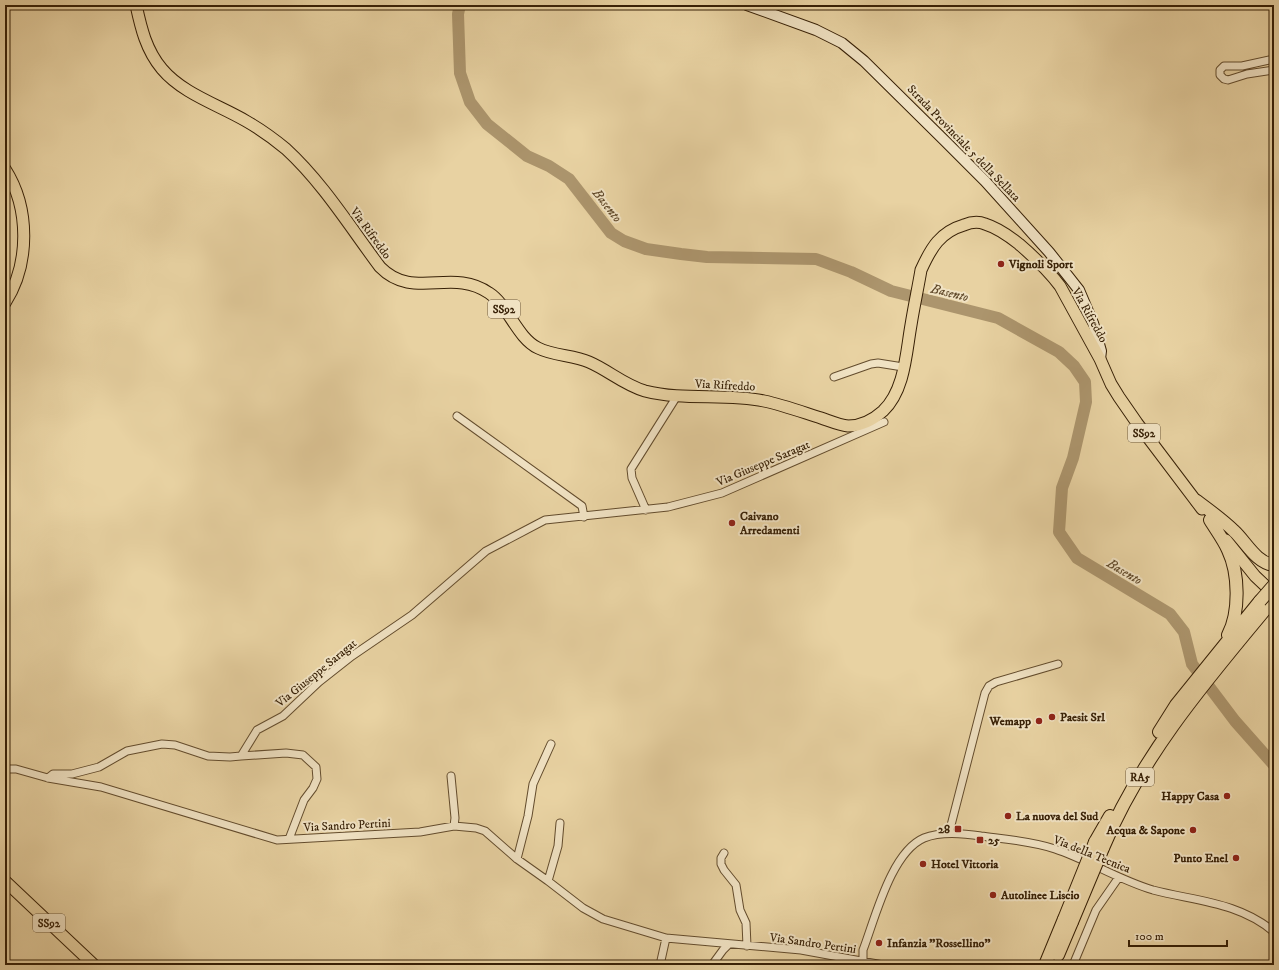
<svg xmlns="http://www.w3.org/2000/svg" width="1279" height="970" viewBox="0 0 1279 970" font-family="'IM FELL DW Pica',serif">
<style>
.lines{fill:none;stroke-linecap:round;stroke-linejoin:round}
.river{stroke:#ac956d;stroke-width:12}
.minor-casing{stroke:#634c2d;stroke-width:9}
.secondary-casing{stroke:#372006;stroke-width:12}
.primary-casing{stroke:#372006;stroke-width:13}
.motorway-casing{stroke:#372006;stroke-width:14}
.minor{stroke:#f0e2c3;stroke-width:7}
.secondary{stroke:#f0e2c3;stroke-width:10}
.primary{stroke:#e8d2a2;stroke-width:11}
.motorway{stroke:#e8d2a2;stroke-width:12}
.motorway-bridge-casing{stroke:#372006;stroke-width:14;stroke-linecap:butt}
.motorway-bridge{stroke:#e8d2a2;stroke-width:12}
.poi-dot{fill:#8f2418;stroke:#f0e2c3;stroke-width:1.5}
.labels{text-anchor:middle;stroke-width:4;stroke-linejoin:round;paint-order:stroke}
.shield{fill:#f0e2c3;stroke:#6e5a3f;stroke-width:1}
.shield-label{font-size:11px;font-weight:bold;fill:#372006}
.street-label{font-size:12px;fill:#372006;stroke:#f0e2c3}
.poi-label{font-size:12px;font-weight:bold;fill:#372006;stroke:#f0e2c3;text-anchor:start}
.water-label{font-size:13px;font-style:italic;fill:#60492a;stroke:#f0e2c3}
</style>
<rect width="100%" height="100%" fill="#e8d2a2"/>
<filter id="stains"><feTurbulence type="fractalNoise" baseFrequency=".005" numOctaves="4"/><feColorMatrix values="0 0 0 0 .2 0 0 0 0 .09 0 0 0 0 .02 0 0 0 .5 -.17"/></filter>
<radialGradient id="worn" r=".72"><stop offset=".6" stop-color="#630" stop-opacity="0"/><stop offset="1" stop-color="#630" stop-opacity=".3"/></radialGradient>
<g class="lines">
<path class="river" d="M460 5 458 14 460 73 470 102 487 124 527 156 549 166 569 179 611 233 624 241 646 249 681 254 707 257 816 259 851 272 891 291 998 318 1059 352 1074 366 1085 382 1086 402 1073 458 1062 488 1059 532 1077 558 1170 614 1184 632 1192 664 1235 721 1274 765"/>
<g class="minor-casing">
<path id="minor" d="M1274 59 1242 66H1224L1220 70V75L1224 79 1228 80 1247 74 1274 70
M834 377 871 364 878 363 903 367
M457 416 582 506 584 517
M646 510 632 478 631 469 677 396
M241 756 286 753 303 755 316 767 317 779 313 788 304 800 289 839
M5 769H16L48 778 101 787 277 840 420 832 454 826 476 828 485 831 517 859 548 881 583 908 603 919 666 938 801 950 883 965
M451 776 455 818 454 826
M48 778 53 774H72L99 767 127 751 162 744 175 745 208 756 230 757 241 756 257 730 283 716 319 682 352 656 412 615 486 551 545 520 668 507 722 493 884 422
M949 833 985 693 989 686 996 682 1058 664
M724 853 721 858V864L724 870 736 885 740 910 746 923 747 946
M517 859 528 816 533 784 551 744
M548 881 558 846 560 823
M863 960V950C875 919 891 852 924 838 941 831 962 833 981 836 1004 839 1032 841 1055 849 1088 860 1119 880 1153 890 1195 901 1239 902 1274 932
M660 965 666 938
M712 965 723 950 729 944
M1073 965 1096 910 1119 877"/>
</g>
<g class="secondary-casing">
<path id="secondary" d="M747 5 816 30 842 43 864 61 945 141 985 181 1049 252 1079 290 1093 323 1101 351 1100 359"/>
</g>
<g class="primary-casing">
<path id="primary" d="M136 5C141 28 146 50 162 69 183 94 219 105 246 121 260 129 274 139 286 149 323 183 350 227 380 267 413 301 452 267 489 293 508 305 517 338 538 348 554 356 573 355 589 362 608 370 624 385 645 391 684 401 725 393 764 401 783 405 802 412 821 418 830 421 839 425 848 426 862 426 873 420 883 411 905 390 906 353 911 325 914 306 918 288 921 270 931 248 940 232 964 225 971 222 978 221 985 224 998 228 1009 236 1019 244 1034 257 1048 270 1060 286L1100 359 1111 384 1119 397 1137 423 1202 509
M5 169C30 208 30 264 5 303
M1226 540 1255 576 1274 594
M5 881 94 965"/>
</g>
<g class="motorway-casing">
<path id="motorway" d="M1197 501C1210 511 1223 520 1234 531 1246 542 1256 563 1274 565
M1210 520C1216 530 1223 539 1228 550 1239 573 1240 612 1228 635
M1159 732 1176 705 1260 601
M1095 842 1110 816
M1103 848C1142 754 1210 676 1274 599
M1058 955 1072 922
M1045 965 1064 919"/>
</g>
<use href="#minor" class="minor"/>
<use href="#secondary" class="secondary"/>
<use href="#primary" class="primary"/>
<use href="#motorway" class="motorway"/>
<g class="motorway-bridge-casing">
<path id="motorway-bridge" d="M1260 601 1274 585
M1064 919 1095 842
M1072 922 1103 848"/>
</g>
<use href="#motorway-bridge" class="motorway-bridge"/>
</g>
<g class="poi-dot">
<circle cx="1001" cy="264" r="4"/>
<circle cx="732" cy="523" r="4"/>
<circle cx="1052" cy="717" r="4"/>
<circle cx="1039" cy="721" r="4"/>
<circle cx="1227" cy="796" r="4"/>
<circle cx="1008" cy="816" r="4"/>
<rect x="954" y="825" width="8" height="8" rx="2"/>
<circle cx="1193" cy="830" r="4"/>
<rect x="976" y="836" width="8" height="8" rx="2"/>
<circle cx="1236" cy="858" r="4"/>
<circle cx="923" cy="864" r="4"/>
<circle cx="993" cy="895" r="4"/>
<circle cx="879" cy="943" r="4"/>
</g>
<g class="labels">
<g class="shield">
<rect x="488" y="300" width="32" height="18" rx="3"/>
<rect x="1128" y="424" width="32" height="18" rx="3"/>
<rect x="1126" y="768" width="28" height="18" rx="3"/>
<rect x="33" y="914" width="32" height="18" rx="3"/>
</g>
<g class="shield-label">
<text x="504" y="313">SS92</text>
<text x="1144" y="437">SS92</text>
<text x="1140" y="781">RA5</text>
<text x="49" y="927">SS92</text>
</g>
<g class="street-label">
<text transform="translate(964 143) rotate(46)" y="4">Strada Provinciale 5 della Sellata</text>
<text transform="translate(371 233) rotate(54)" y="4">Via Rifreddo</text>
<text transform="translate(1090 315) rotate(61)" y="4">Via Rifreddo</text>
<text transform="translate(725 385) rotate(3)" y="4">Via Rifreddo</text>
<text transform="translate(763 463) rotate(-23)" y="4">Via Giuseppe Saragat</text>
<text transform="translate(316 673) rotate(-39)" y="4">Via Giuseppe Saragat</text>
<text transform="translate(347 825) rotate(-3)" y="4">Via Sandro Pertini</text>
<text transform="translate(1092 854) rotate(22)" y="4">Via della Tecnica</text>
<text transform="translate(813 943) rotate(8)" y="4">Via Sandro Pertini</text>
</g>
<g class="poi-label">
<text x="1009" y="268">Vignoli Sport</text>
<text x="740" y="520">Caivano<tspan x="740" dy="14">Arredamenti</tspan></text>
<text x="1060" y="721">Paesit Srl</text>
<text x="1031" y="725" text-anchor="end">Wemapp</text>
<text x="1219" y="800" text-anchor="end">Happy Casa</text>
<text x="1016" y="820">La nuova del Sud</text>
<text x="950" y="833" text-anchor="end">28</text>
<text x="1185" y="834" text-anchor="end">Acqua &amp; Sapone</text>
<text x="988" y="844">25</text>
<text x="1228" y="862" text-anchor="end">Punto Enel</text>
<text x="931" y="868">Hotel Vittoria</text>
<text x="1001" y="899">Autolinee Liscio</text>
<text x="887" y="947">Infanzia "Rossellino"</text>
</g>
<g class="water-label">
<text transform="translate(608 205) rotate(52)" y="5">Basento</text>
<text transform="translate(950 292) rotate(14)" y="5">Basento</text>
<text transform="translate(1125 571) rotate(31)" y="5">Basento</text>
</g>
</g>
<rect width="1279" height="970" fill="none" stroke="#e8d2a2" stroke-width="20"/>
<rect x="6" y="6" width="1267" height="958" fill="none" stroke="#372006" stroke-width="2"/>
<rect x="10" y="10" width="1259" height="950" fill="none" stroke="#372006"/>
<path d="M1129 940v6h98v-6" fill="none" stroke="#372006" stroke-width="2"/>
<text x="1135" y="940" font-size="12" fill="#372006" stroke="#f0e2c3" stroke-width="3" paint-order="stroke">100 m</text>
<rect width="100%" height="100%" filter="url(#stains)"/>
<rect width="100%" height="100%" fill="url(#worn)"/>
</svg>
